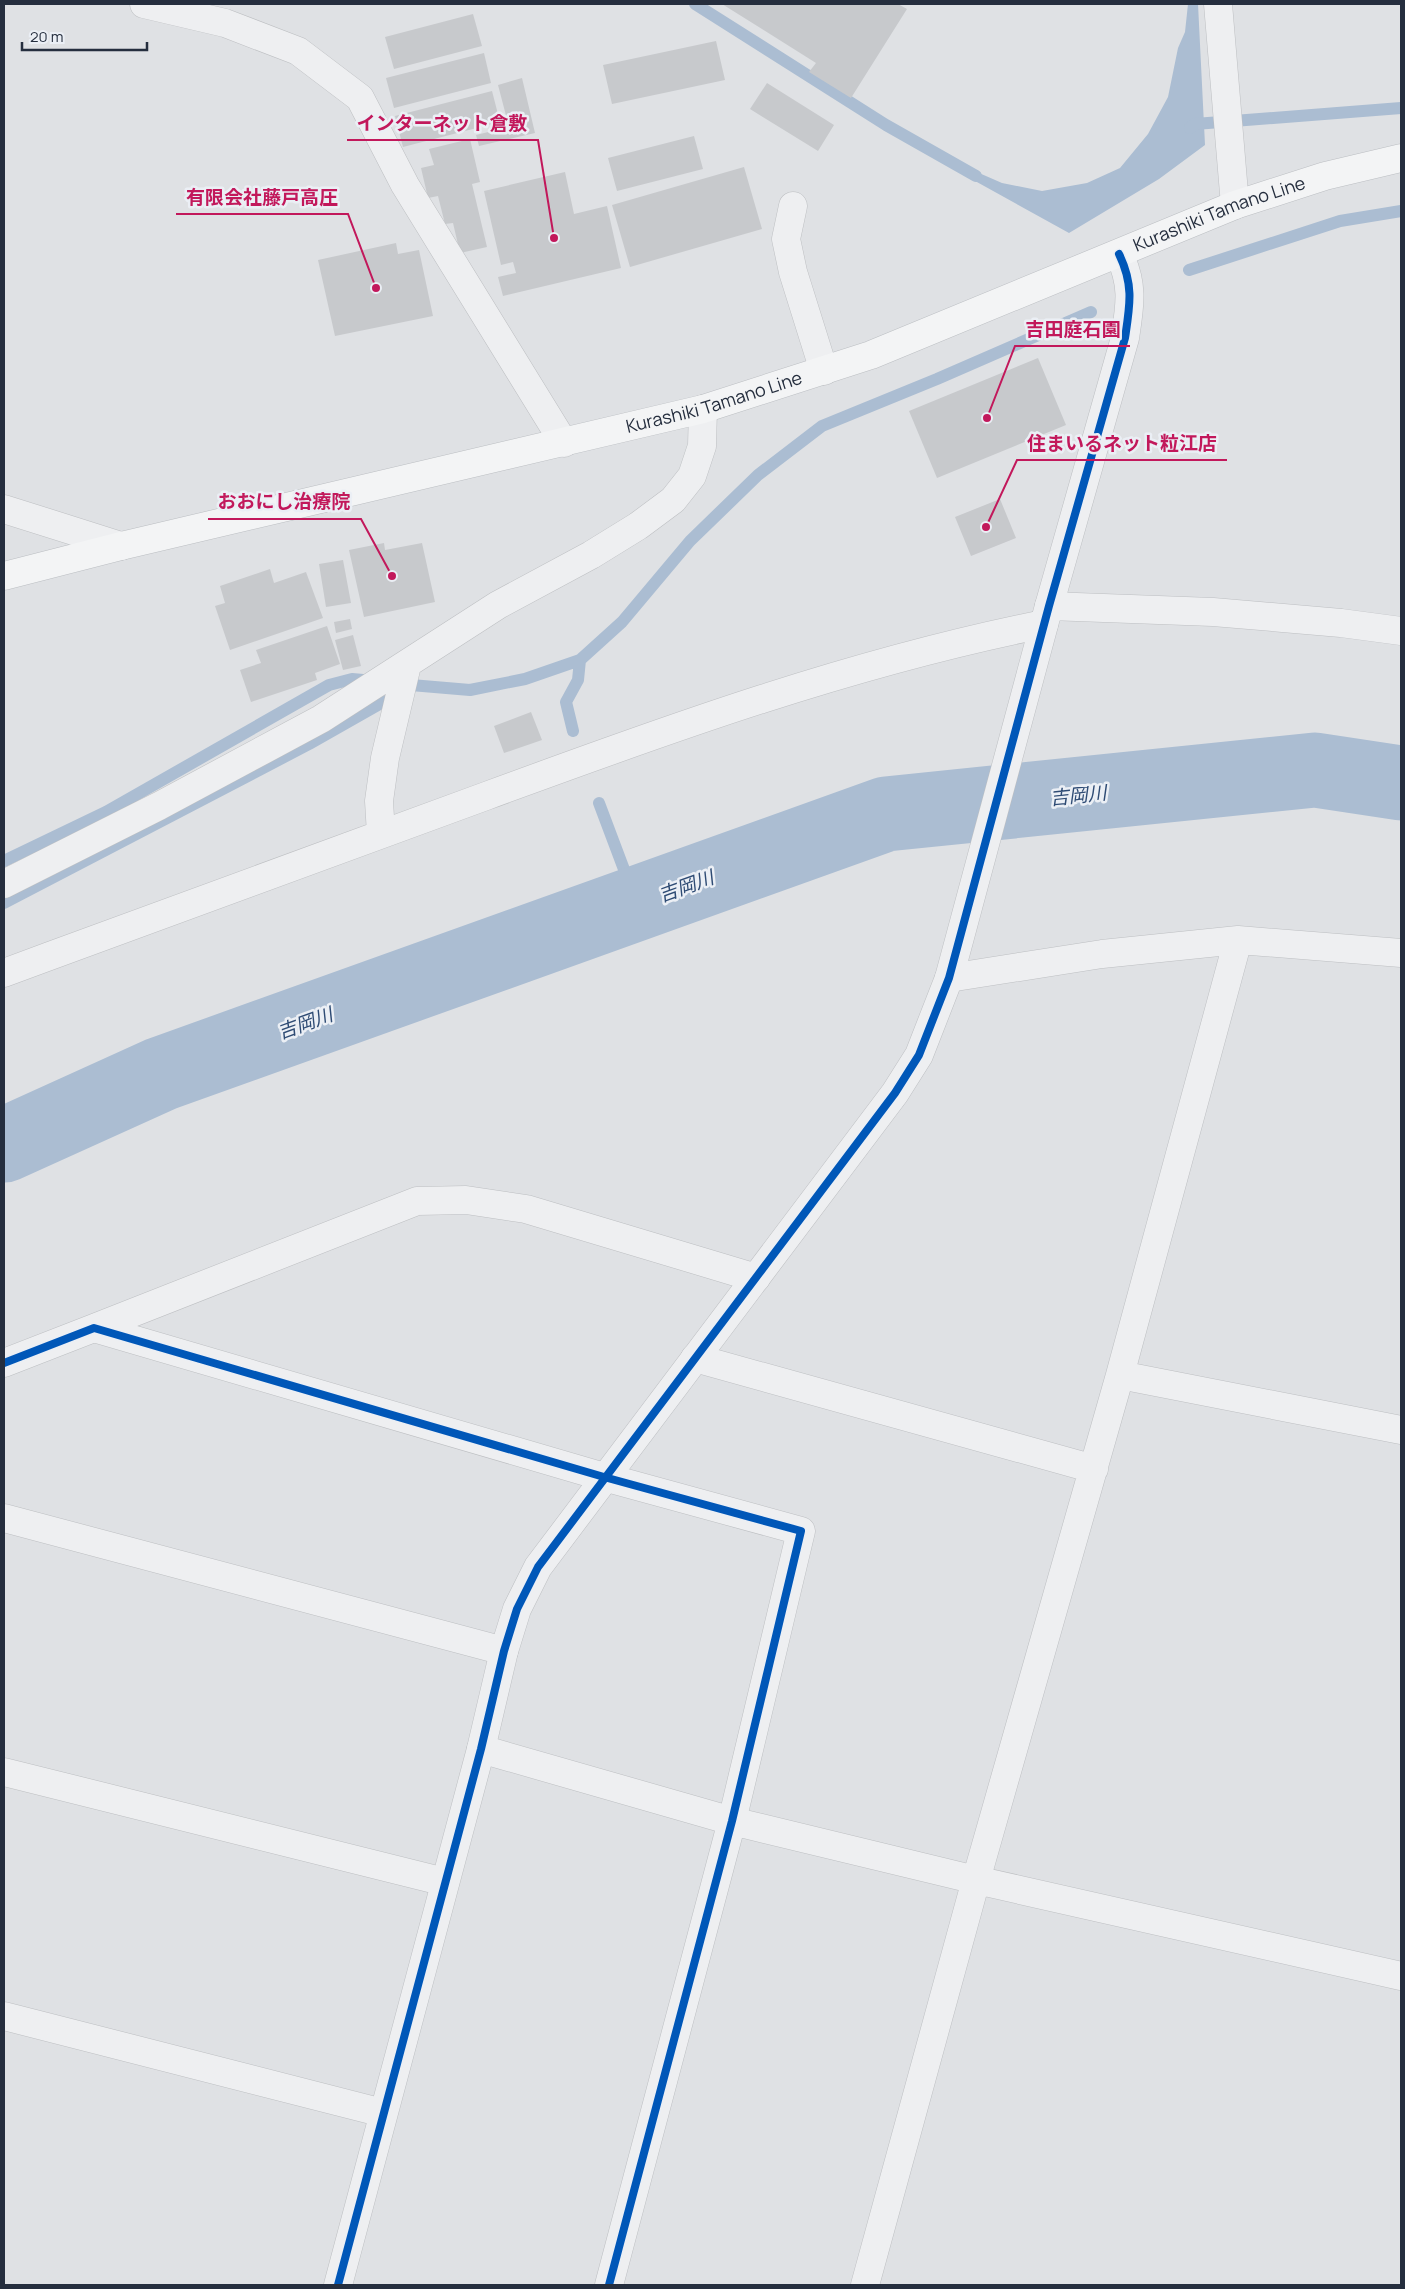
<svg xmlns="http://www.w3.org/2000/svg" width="1405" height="2289" viewBox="0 0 1405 2289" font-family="Manrope,'Noto Sans JP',sans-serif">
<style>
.water{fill:#abbdd2}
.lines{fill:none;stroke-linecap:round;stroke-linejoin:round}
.stream{stroke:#abbdd2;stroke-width:12}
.river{stroke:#abbdd2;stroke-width:75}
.building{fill:#c7c9cc}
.minor-casing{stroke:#bdbfc2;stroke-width:29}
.tertiary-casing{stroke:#bdbfc2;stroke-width:29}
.primary-casing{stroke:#bbbec2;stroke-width:29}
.minor{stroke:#eeeff1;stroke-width:28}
.tertiary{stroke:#eeeff1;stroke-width:28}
.primary{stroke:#f3f4f5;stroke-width:28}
.cycleway-casing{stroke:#ebeff5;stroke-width:11}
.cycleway{stroke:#0057b8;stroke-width:8}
.labels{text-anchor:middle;stroke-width:5;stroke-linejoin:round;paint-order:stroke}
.street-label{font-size:18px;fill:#252e3e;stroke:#ebeff5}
.water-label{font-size:19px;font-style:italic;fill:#2e4b74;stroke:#ebeff5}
.leader{fill:none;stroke:#c2185b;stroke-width:2}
.callout-dot{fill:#c2185b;stroke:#ebeff5;stroke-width:2}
.callout-label{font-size:19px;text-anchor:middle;font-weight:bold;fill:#c2185b;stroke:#ebeff5;stroke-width:5;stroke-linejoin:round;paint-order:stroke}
</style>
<rect width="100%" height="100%" fill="#dfe1e4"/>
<path class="water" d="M1188 4H1198L1205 145 1159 179 1069 233 957 171 963 166 1002 183 1042 191 1087 183 1120 168 1148 134 1168 97 1178 48 1185 32Z"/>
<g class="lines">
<path class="stream" d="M695 4 886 125 976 176
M1190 128 1195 124 1401 108
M1189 270 1340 221 1401 211
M399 684 470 690 525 679 580 660 622 622 690 541 758 475 822 426 937 379 1091 312
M573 731 566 702 578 680 580 660
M599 803 637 904
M4 861 106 812 329 685 352 679 374 681
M4 903 309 744 383 702 399 697"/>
<path class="river" d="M4 1145 161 1074 886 814 1315 770 1401 783"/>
</g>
<path class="building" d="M722 4H898L907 9 851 98 809 72 816 63Z
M473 14 482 46 394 69 385 37Z
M716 41 725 80 612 104 603 65Z
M484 53 491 83 394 108 386 78Z
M522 78 535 133 479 146 476 135 509 127 498 85Z
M767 83 834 125 818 151 750 109Z
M492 91 500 122 403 147 395 116Z
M694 136 703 169 617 191 608 158Z
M470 139 480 182 472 184 487 247 460 253 453 223 445 224 438 196 428 198 421 168 434 165 429 149Z
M744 167 762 229 630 267 612 205Z
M565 172 574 214 607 206 621 268 503 296 498 277 516 273 513 262 501 265 484 191Z
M396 243 398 254 419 250 433 316 335 336 318 260Z
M1038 358 1066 425 937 478 909 411Z
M1000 499 1016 538 971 556 955 517Z
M384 543 385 550 422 543 435 602 364 617 349 550Z
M343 560 351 603 326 607 319 564Z
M270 569 274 583 306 572 323 618 230 650 215 606 225 603 220 586Z
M350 619 352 629 336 633 334 622Z
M327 626 340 664 315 673 317 680 251 702 240 670 261 663 256 650Z
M353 635 361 666 343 670 335 640Z
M531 712 542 740 504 753 494 726Z"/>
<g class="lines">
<g class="minor-casing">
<path id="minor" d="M144 4 225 23 298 51 360 98 405 185 564 443
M1218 4 1235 205
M793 206 786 239 793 272 824 371
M4 509 121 546
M1049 606 1213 612 1341 623 1401 631
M381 834 379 801 385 758 407 665
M4 884 159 806 321 719 498 605 591 555 638 526 673 500 692 476 702 446 703 409
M4 973C164 913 325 856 486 796 668 729 853 662 1044 624
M949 978 1102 954 1238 940 1401 953
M94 1328 417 1201 466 1200 526 1209 756 1278
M695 1358 1094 1469
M4 1363 94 1328 604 1477 801 1531 732 1821 609 2285
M1120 1375 1401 1430
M4 1518 504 1651
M481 1749 732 1821 976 1880 1401 1976
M4 1772 445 1882
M4 2016 383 2113
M865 2285 976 1880 1120 1375 1238 940"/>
</g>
<g class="tertiary-casing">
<path id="tertiary" d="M338 2285 481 1749 504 1651 517 1609 538 1567 895 1093 919 1055 949 978 1049 606 1125 338C1130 305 1134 285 1119 254"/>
</g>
<g class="primary-casing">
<g id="primary">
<path id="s1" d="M4 576 121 546 703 409 871 355 1235 205 1325 176 1401 158"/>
</g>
</g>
<use href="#minor" class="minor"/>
<use href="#tertiary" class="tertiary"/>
<use href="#primary" class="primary"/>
<g class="cycleway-casing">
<path id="cycleway" d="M4 1363 94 1328 604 1477 801 1531 732 1821 609 2285
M338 2285 481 1749 504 1651 517 1609 538 1567 895 1093 919 1055 949 978 1049 606 1125 338C1130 305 1134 285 1119 254"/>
</g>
<use href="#cycleway" class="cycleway"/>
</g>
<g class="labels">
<g class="street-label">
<text dy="6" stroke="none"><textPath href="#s1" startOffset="1271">Kurashiki Tamano Line</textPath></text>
<text dy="6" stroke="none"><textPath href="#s1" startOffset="731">Kurashiki Tamano Line</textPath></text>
</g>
<g class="water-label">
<text transform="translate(1078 795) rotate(-6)" y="7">吉岡川</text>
<text transform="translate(686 886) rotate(-20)" y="7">吉岡川</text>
<text transform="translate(305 1023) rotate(-20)" y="7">吉岡川</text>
</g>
</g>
<path class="leader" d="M554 238L538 140H347M376 288L348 214H176M987 418L1015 346H1130M986 527L1017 460H1227M392 576L361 519H208"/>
<g class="callout-dot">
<circle cx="554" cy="238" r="5"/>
<circle cx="376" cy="288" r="5"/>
<circle cx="987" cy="418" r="5"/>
<circle cx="986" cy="527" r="5"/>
<circle cx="392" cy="576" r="5"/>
</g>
<g class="callout-label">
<text x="442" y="130">インターネット倉敷</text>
<text x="262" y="204">有限会社藤戸高圧</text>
<text x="1073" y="336">吉田庭石園</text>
<text x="1122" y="450">住まいるネット粒江店</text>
<text x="284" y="508">おおにし治療院</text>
</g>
<rect width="1405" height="2289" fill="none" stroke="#252e3e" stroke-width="10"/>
<path d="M22 42v8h125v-8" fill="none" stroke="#252e3e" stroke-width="2.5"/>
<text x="30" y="42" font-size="15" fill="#252e3e" stroke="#ebeff5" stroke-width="4" paint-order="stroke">20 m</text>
</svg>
